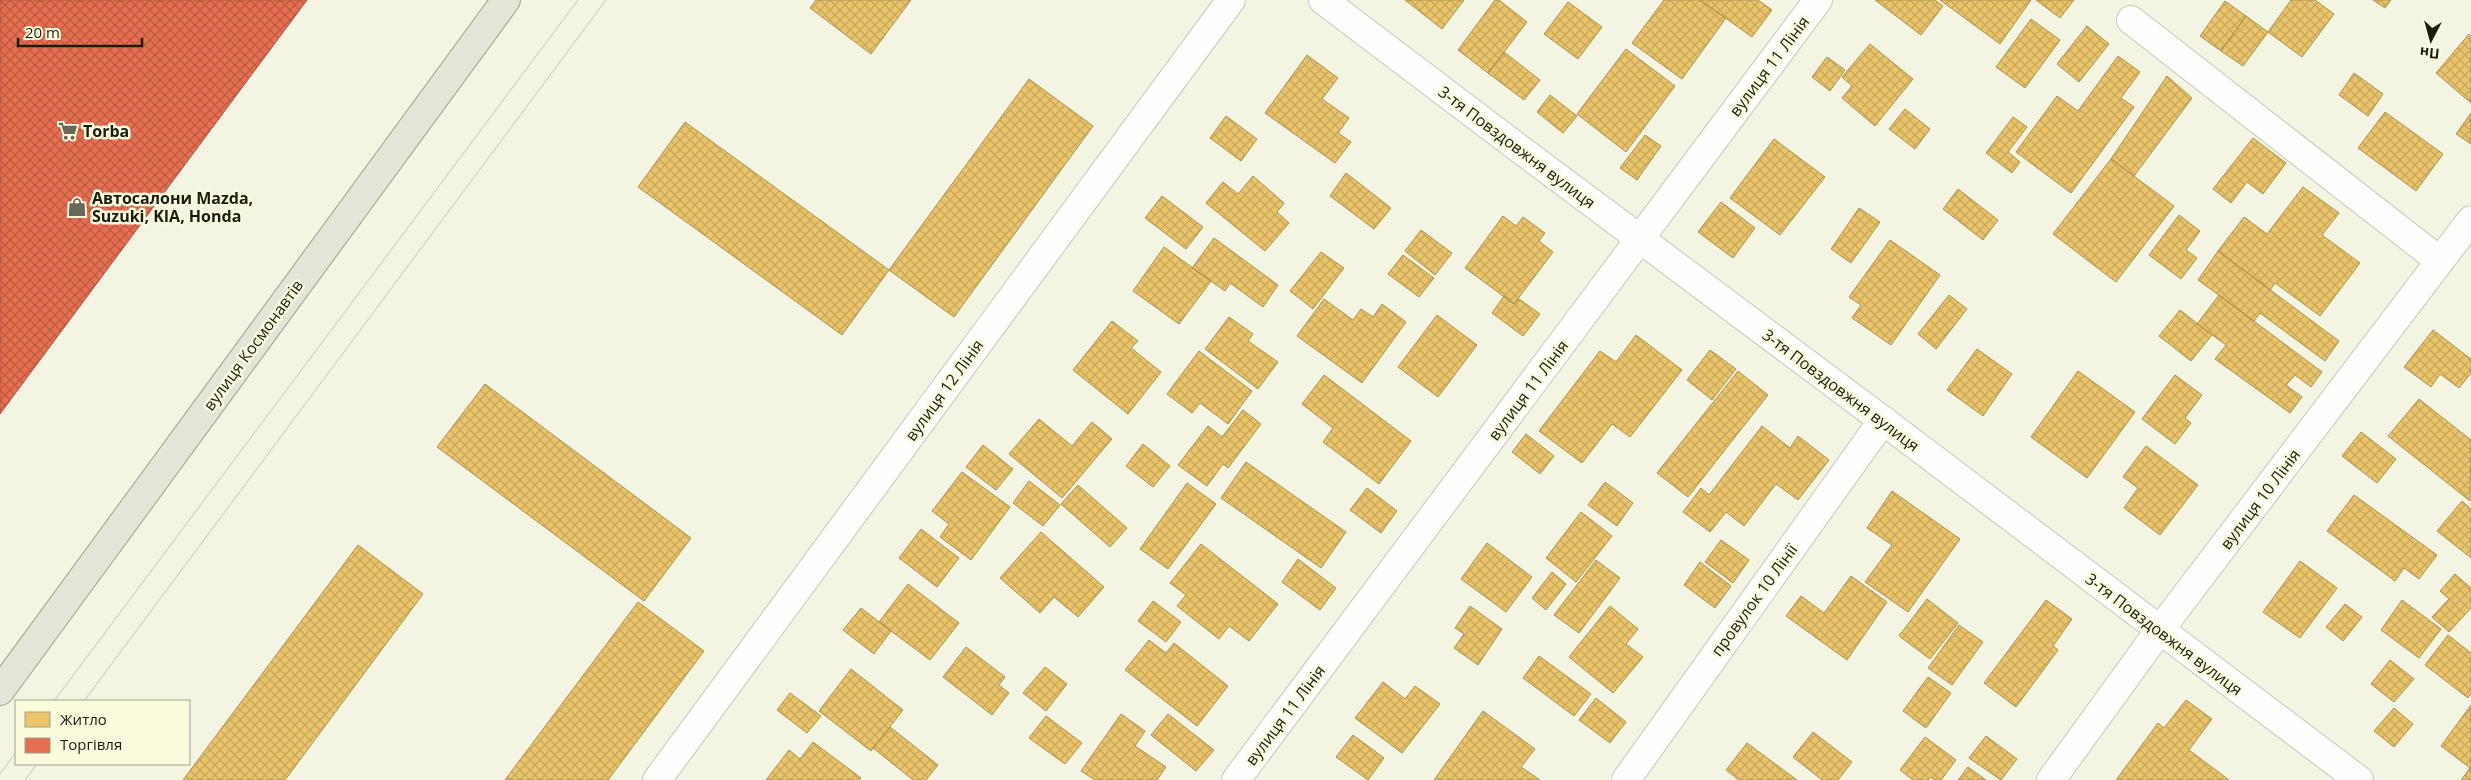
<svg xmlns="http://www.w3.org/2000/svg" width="2471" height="780" viewBox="0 0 2471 780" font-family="'Open Sans',sans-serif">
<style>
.homes{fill:url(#homes-cross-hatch);stroke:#ac924f}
.shops{fill:url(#shops-cross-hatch);stroke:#aa563e}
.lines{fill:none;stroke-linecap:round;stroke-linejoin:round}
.minor-casing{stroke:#c7c7ba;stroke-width:30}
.major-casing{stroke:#a0a08a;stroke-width:30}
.minor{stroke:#fdfdfb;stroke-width:28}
.major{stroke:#e4e4d9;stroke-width:28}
.tram{stroke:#c4c4be;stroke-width:1}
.labels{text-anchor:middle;stroke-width:5;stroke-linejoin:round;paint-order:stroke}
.street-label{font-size:16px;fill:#1c1c11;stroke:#fafadd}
.poi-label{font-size:16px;font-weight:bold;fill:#1c1c11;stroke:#fafadd;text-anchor:start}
</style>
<defs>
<pattern id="homes-cross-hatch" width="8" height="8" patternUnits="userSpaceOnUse" patternTransform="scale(1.25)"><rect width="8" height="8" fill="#e9c46a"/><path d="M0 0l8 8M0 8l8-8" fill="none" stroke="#c7a85b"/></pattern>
<pattern id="shops-cross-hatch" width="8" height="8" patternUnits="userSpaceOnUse" patternTransform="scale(1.25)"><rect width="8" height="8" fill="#e76f51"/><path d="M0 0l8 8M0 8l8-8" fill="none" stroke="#ba5a42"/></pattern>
</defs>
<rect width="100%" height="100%" fill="#f4f4e3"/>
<path class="homes" d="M816 0H911L871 54 810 8Z
M1405 0H1464L1442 29Z
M1495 0H1499L1527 22 1488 73 1458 50Z
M1664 0H1700L1726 18 1682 79 1632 43Z
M1700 0H1758L1772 10 1752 37Z
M1875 0H1935L1943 6 1921 35Z
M1940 0H2031L2000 44Z
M2036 0H2074L2060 18Z
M2291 0H2315L2334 14 2302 57 2268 32Z
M2373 0H2391L2385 8Z
M2225 1 2246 16 2221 51 2200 36Z
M1568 2 1602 27 1578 59 1544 34Z
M2246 16 2268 32 2243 66 2221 51Z
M2031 19 2060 40 2025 88 1996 67Z
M2087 26 2109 44 2079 82 2057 64Z
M2469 34 2471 36V103L2436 73Z
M1870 44 1913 79 1875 126 1842 98 1852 86 1842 77Z
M1626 49 1675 86 1626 152 1577 114Z
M1504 52 1540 80 1524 100 1488 73Z
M1307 55 1338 78 1322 99 1349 118 1338 133 1351 142 1335 163 1265 113Z
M2118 56 2140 72 2121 98 2134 107 2071 193 2016 152 2057 96 2078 111Z
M1827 57 1845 70 1830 91 1812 77Z
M2354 73 2383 94 2368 116 2339 95Z
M2167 76 2192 98 2134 176 2111 159Z
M1029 79 1093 126 954 317 889 270Z
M1550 95 1577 116 1563 133 1537 112Z
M1905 109 1930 129 1915 149 1889 129Z
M2385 112 2443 154 2416 191 2358 148Z
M2471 113V144L2456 134Z
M1226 116 1257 139 1241 161 1210 138Z
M2013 117 2027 127 2008 152 2020 162 2012 173 1986 153Z
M685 122 889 270 842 335 638 187Z
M1645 135 1661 146 1637 180 1620 168Z
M2253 138 2286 163 2263 194 2247 182 2231 203 2213 189Z
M1774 139 1825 177 1780 235 1730 198Z
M2111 159 2174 206 2116 282 2053 234Z
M1346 173 1391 208 1374 229 1330 196Z
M1253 176 1284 203 1277 212 1289 223 1265 251 1206 203 1223 182 1238 194Z
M2303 187 2339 213 2322 235 2360 263 2320 316 2275 283 2270 290 2218 251 2244 217 2267 234Z
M1958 189 1998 220 1983 240 1943 209Z
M1162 196 1203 227 1186 249 1145 218Z
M1721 202 1755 228 1733 258 1698 232Z
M1859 208 1880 222 1851 263 1831 249Z
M2179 215 2200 231 2186 250 2197 258 2181 279 2149 255Z
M1503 216 1516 226 1523 217 1545 233 1539 241 1553 252 1514 304 1465 268Z
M1421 230 1452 253 1435 275 1405 251Z
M1214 238 1278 285 1263 307 1230 283 1225 291 1192 268Z
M1890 240 1940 275 1891 345 1852 318 1861 305 1849 297Z
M1164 247 1211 281 1179 324 1133 291Z
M2218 251 2339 341 2325 361 2260 313 2254 321 2198 280Z
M1321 252 1344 268 1313 309 1290 291Z
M1403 255 1434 278 1419 297 1388 274Z
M1949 295 1967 309 1936 349 1918 334Z
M2219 295 2322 372 2311 387 2295 375 2286 385 2302 397 2290 413 2215 359 2226 345 2197 324Z
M1504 296 1514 304 1519 299 1540 314 1523 336 1492 313Z
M1324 299 1353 320 1361 309 1373 317 1382 304 1406 322 1362 383 1297 336Z
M2180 310 2212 335 2191 361 2159 336Z
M1437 315 1477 345 1438 397 1398 367Z
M1229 317 1253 334 1248 341 1278 362 1258 389 1205 349Z
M1112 321 1138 341 1131 348 1161 372 1128 414 1073 370Z
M2433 330 2471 359V373L2459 388 2440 374 2431 387 2404 367Z
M1636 335 1682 370 1630 437 1612 424 1582 463 1539 431 1600 351 1616 362Z
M1977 349 2012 374 1983 416 1947 390Z
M1710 350 1736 369 1712 400 1687 380Z
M1199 351 1252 391 1228 424 1200 403 1192 413 1167 394Z
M1738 371 1768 395 1688 497 1657 473Z
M2078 371 2135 412 2087 478 2031 437Z
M1324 375 1411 441 1379 484 1323 442 1333 428 1302 404Z
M2175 375 2202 395 2185 418 2191 423 2175 444 2142 419Z
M485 384 691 538 644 601 437 447Z
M2419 399 2471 440 2470 501 2388 436Z
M1243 410 1261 424 1228 468 1223 464 1207 486 1178 465 1208 426 1222 437Z
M1039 419 1072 446 1092 422 1112 439 1062 498 1009 454Z
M1762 426 1790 448 1798 436 1829 460 1798 500 1776 484 1744 526 1726 512 1710 532 1683 512 1701 488 1709 495Z
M2361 432 2396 459 2377 483 2342 456Z
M1526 434 1554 456 1540 474 1512 452Z
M1143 444 1170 466 1153 487 1126 466Z
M983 445 1013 469 996 490 966 467Z
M2146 446 2198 485 2160 535 2124 508 2138 488 2123 477Z
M1246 462 1346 532 1321 568 1221 498Z
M962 472 1010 507 971 560 940 537 949 524 932 511Z
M1029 481 1060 505 1043 526 1013 503Z
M1605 482 1633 503 1617 526 1588 505Z
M1187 483 1216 504 1168 569 1140 549Z
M1078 485 1127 528 1110 547 1061 504Z
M1367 488 1397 511 1381 533 1350 510Z
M1892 491 1960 539 1908 612 1865 582 1892 545 1867 528Z
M2354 495 2437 555 2419 579 2404 568 2395 581 2327 531Z
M2462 501 2471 509V558L2437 531Z
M1581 512 1612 536 1576 582 1546 558Z
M921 529 959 558 937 587 899 558Z
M1041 532 1104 587 1078 617 1054 597 1040 613 1000 578Z
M1721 540 1749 560 1733 583 1705 562Z
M1487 543 1532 577 1506 612 1461 579Z
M1201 544 1278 604 1249 641 1229 626 1219 639 1177 606 1186 595 1170 583Z
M358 545 423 594 285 780H183Z
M1298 559 1336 588 1320 610 1282 582Z
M1596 560 1620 578 1579 633 1554 615Z
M2300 561 2337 588 2300 638 2263 612Z
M1700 562 1731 586 1715 608 1684 585Z
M1552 572 1566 584 1546 610 1532 598Z
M2455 574 2471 588V608L2449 632 2432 617 2449 599 2440 591Z
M1851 576 1887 602 1847 660 1786 616 1801 596 1824 613Z
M908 584 959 623 930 660 879 622Z
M1927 599 1958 623 1930 659 1899 636Z
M2046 600 2072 619 2053 646 2058 650 2016 707 1984 683Z
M2402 600 2441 629 2419 658 2381 630Z
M1153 601 1181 622 1166 642 1138 621Z
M638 602 704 651 608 780H505Z
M2345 604 2362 617 2343 641 2326 627Z
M1470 606 1502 629 1478 665 1454 648 1464 634 1455 628Z
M1610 606 1638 629 1626 644 1643 657 1613 693 1569 657Z
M861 608 891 631 874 654 843 630Z
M1959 625 1983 642 1952 685 1928 668Z
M2448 635 2471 653V693L2468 698 2425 665Z
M1149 640 1166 653 1174 643 1228 686 1197 726 1125 670Z
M966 647 1005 677 999 685 1009 693 992 715 943 677Z
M1539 656 1591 694 1574 716 1523 678Z
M2390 660 2414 679 2394 702 2371 684Z
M1045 667 1067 684 1046 711 1023 693Z
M851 669 903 710 871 751 819 711Z
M1928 677 1951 693 1926 728 1903 711Z
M1383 682 1405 699 1415 686 1440 704 1402 753 1355 718Z
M790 693 821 716 807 733 777 710Z
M1596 698 1626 722 1610 743 1579 720Z
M2186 700 2212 719 2189 750 2229 780H2116L2158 723 2164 728Z
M2471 705V780H2461L2470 768 2441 746Z
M2394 708 2413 724 2394 747 2374 731Z
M1483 711 1535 749 1521 767 1540 780H1434Z
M1121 714 1145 731 1135 746 1166 767 1157 780H1095L1081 771Z
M1168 714 1214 750 1196 771 1151 735Z
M1046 716 1082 743 1065 764 1029 738Z
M890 727 938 765 926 780H913L873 748Z
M1813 732 1852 762 1838 780H1822L1793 757Z
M1353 735 1384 758 1368 780 1336 757Z
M1986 736 2017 759 2001 780 1969 758Z
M1925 737 1956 760 1941 780H1935L1931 777 1928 780H1913L1900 770Z
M813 742 861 778 859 780H766L789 750 800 759Z
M1747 743 1797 780H1739L1726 770Z
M1968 767 1986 780H1958Z"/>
<path class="shops" d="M0 0H307L0 414Z"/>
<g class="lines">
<g class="minor-casing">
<path id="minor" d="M1323 0C1508 141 1694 280 1881 419 2041 538 2199 661 2359 780
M2131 20 2440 261
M657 780 1231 0
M1236 780 1818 0
M1626 780 1883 420
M2051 780 2159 631 2471 220"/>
</g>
<g class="major-casing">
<path id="major" d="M0 691 506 0"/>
</g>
<use href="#minor" class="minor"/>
<use href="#major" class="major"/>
<path class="tram" d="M54 701 578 0
M84 701 606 0
M0 774 16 752
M25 780 37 764"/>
</g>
<defs>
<g id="supermarket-bare" transform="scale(1.5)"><path d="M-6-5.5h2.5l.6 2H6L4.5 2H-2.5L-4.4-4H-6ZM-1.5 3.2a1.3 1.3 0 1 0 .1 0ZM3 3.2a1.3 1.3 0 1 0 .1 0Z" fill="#68685a" stroke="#fafadd" stroke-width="2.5" paint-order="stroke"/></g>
<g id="shop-bare" transform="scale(1.5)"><path d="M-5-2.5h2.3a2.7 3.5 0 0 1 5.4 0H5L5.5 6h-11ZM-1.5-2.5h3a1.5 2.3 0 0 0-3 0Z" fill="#68685a" stroke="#fafadd" stroke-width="2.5" paint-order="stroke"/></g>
</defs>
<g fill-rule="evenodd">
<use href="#supermarket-bare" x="68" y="131"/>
<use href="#shop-bare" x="77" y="207"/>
</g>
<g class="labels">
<g class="street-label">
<text transform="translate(1769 66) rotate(-53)" y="6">вулиця 11 Лінія</text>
<text transform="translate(1517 147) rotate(37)" y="6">3-тя Повздовжня вулиця</text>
<text transform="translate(253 345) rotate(-54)" y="6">вулиця Космонавтів</text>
<text transform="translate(944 390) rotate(-54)" y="6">вулиця 12 Лінія</text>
<text transform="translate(1528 390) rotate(-53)" y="6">вулиця 11 Лінія</text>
<text transform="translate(1841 390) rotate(37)" y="6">3-тя Повздовжня вулиця</text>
<text transform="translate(2260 499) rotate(-53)" y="6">вулиця 10 Лінія</text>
<text transform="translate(1754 600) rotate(-54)" y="6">провулок 10 Лінії</text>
<text transform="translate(2164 634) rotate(37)" y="6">3-тя Повздовжня вулиця</text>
<text transform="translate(1285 715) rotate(-53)" y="6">вулиця 11 Лінія</text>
</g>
<g class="poi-label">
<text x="83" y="137">Torba</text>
<text x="92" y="204">Автосалони Mazda,<tspan x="92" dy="18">Suzuki, KIA, Honda</tspan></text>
</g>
</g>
<rect x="15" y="700" width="175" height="65" fill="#fafadd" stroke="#a1a18b"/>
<rect x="25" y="712" width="25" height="15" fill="#e9c46a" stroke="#a1a18b"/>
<text x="60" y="725" font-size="15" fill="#1c1c11">Житло</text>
<rect x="25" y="738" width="25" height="15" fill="#e76f51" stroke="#a1a18b"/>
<text x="60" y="750" font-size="15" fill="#1c1c11">Торгівля</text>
<g transform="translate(2431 40) rotate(186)" stroke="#fafadd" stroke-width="4" paint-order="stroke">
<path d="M0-4L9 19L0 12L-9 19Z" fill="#1c1c11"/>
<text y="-8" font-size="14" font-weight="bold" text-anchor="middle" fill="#1c1c11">Пн</text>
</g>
<path d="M18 38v8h124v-8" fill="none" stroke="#1c1c11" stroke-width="2.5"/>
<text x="25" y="38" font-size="15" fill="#1c1c11" stroke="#fafadd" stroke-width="4" paint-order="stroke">20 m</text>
</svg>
